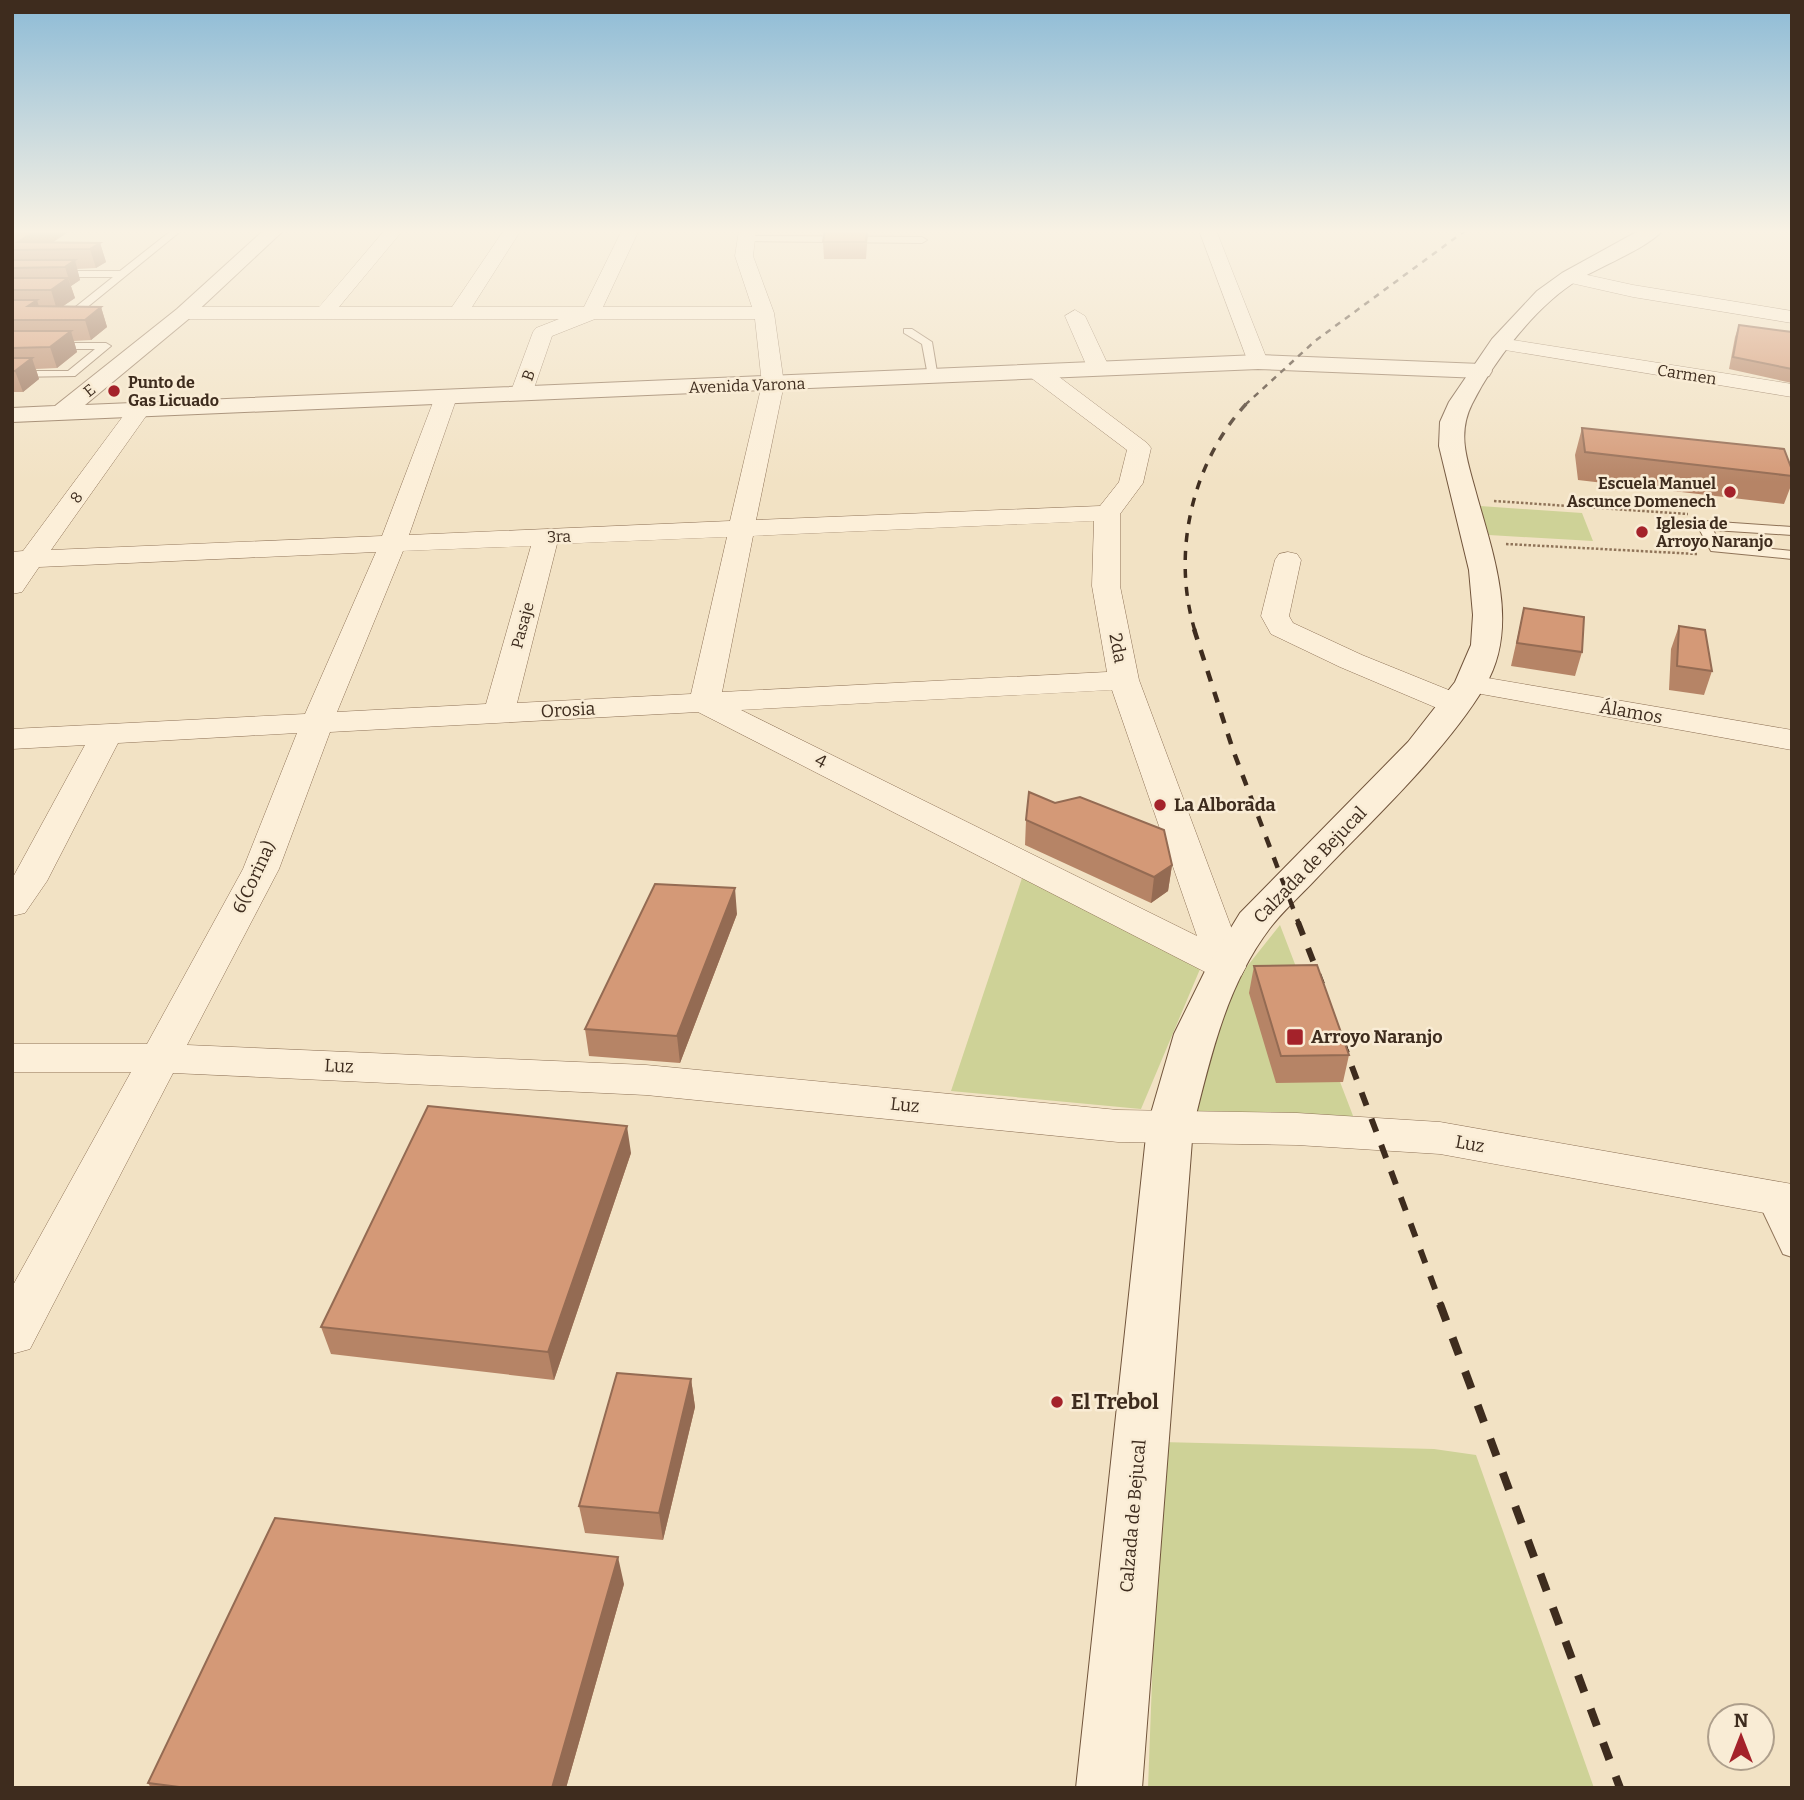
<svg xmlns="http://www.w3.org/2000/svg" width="1804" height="1800" viewBox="0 0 1804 1800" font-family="Bitter,serif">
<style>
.green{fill:#ced297}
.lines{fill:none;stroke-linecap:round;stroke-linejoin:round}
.service-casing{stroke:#8f7358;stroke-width:2}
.minor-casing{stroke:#8f7358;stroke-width:1}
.tertiary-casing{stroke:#8f7358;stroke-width:2}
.secondary-casing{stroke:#71543b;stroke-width:2}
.path{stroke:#8f7358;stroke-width:2.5;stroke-dasharray:2.5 2;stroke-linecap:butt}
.service{fill:#fcefd9;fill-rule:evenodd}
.minor{fill:#fcefd9;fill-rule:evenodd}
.tertiary{fill:#fcefd9;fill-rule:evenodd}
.secondary{fill:#fcefd9;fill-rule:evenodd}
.rail-far4{stroke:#3e2c1e;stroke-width:2.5;stroke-dasharray:6 6;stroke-linecap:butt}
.rail-far3{stroke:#3e2c1e;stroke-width:3.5;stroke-dasharray:9 9;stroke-linecap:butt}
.rail-far2{stroke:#3e2c1e;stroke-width:4.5;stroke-dasharray:11 11;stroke-linecap:butt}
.rail-far1{stroke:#3e2c1e;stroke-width:6;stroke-dasharray:14 14;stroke-linecap:butt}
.rail{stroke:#3e2c1e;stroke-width:8;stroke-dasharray:18 18;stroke-linecap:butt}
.wall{fill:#b68466}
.shaded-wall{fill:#946b53}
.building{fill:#d49977;stroke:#946b53;stroke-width:2}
.poi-dot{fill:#a4222a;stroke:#f9ecd5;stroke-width:2.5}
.labels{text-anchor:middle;stroke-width:5;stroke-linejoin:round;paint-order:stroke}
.far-street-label{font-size:16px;fill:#3e2c1e;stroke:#f9ecd5}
.far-poi-label{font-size:16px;font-weight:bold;fill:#3e2c1e;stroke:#f9ecd5;text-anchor:start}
.street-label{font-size:18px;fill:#3e2c1e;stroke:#f9ecd5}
.poi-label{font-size:18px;font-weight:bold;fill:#3e2c1e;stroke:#f9ecd5;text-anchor:start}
.near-poi-label{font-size:21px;font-weight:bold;fill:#3e2c1e;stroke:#f9ecd5;text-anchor:start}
</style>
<rect width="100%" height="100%" fill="#f2e2c4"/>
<path class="green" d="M1480 506 1582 513 1593 541 1489 535Z
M1023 875 1203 962 1141 1109 951 1091Z
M1280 925 1355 1121 1180 1114 1241 974Z
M1161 1442 1434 1449 1476 1455 1594 1788H1148Z"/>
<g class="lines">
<g class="service-casing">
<path id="service" d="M172 230H182L74 318H12V312L68 313 113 277H12V271H120Z
M743 236 922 237 927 240 922 243 746 241 743 240Z
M904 329H912L932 342 938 378 928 376 922 344 904 333Z
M12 343H106L111 346 75 376 12 377V371H68L95 349H12Z
M1704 521 1792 527V535L1713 530 1721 544 1792 551V559L1711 551 1697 525Z
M1768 1188 1776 1191 1792 1221V1257L1783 1254 1756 1197 1760 1191Z"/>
</g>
<g class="minor-casing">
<path id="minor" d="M385 230H403L339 307H452L504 230H521L472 307H584L622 230H639L603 307H752L735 256 739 230H756L753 256 774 313 784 384 756 520 1100 506 1119 482 1127 450 1030 377 1027 372 1030 367H1046L1147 443 1151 448 1143 483 1120 514V586L1139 680 1246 967 1241 976 1227 980 1213 976 698 712 330 732 279 869 187 1045 646 1065 1118 1110 1297 1113 1440 1122 1792 1184V1218L1440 1154 1297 1145 1118 1142 646 1095 173 1073 30 1349 12 1354V1287L131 1072H12V1044H147L243 869 297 733 118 743 47 881 25 913 12 916V879L85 745 12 749V729L305 714 376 552 39 567 22 592 12 594V552L23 551 132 404H148L151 409 51 550 382 536 435 397 438 392H454L457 397 409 535 730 521 762 384 755 319H595L552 336 532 394 529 399H513L510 394 533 332 536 328 559 319H184L174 313 184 307H319ZM1094 521 1092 586 1107 672 722 692 753 536ZM727 537 691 694 517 703 557 544ZM531 546 486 704 337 712 403 551ZM1112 690 1197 936 741 710Z
M1199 230H1216L1268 362 1265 366H1251L1248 362Z
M1569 271 1633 285 1792 311V323L1633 297 1562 281 1560 277Z
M1075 310 1085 316 1110 369 1106 373H1092L1088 369 1065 316Z
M1500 338 1792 384V397L1493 348 1490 344 1493 340Z
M1288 552 1297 554 1301 560 1289 616 1293 623 1362 655 1466 697 1470 704 1466 711 1455 713 1444 711 1340 667 1271 634 1261 616 1275 560 1279 554Z
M1470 675 1792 730V750L1459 690 1455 684 1459 678Z"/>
</g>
<g class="tertiary-casing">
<path id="tertiary" d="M264 230H284L191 317 85 405 1258 355 1481 364 1489 366 1492 371 1489 376 1481 378 1258 369 12 422V408L55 406 177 309Z"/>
</g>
<g class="secondary-casing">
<path id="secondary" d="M1640 230H1663C1648 248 1599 267 1578 280 1537 305 1493 361 1472 404 1457 434 1467 459 1475 489 1492 552 1521 625 1485 686 1444 754 1370 822 1315 880 1300 896 1283 911 1270 928 1226 986 1210 1059 1193 1127L1142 1788H1076L1147 1127 1174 1034 1207 967 1240 913 1408 742 1455 682 1471 645 1473 615 1469 570 1439 446 1440 422 1449 402 1492 339 1537 291 1562 273Z"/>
</g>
<path class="path" d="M1494 501 1688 514
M1506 544 1697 554"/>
<use href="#service" class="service"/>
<use href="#minor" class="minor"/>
<use href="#tertiary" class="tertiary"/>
<use href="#secondary" class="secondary"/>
<path class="rail-far4" d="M1245 405 1315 341 1466 230"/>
<path class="rail-far3" d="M1195 631C1171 553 1192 462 1247 403"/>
<path class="rail-far2" d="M1194 629 1233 750 1299 924"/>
<path class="rail-far1" d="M1298 922 1322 984
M1342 1040 1441 1305"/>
<path class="rail" d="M1440 1304 1620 1788"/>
</g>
<path class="wall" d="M12 230H68V232L52 243H100L106 262 96 268 77 269 80 280 71 286 75 298 62 307H101L107 327 91 340 74 341 77 352 57 368 36 369 39 379 23 392H12Z
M825 230H868L866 259H824L823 242Z
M1739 325 1792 332V383L1729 369 1735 337Z
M1582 428 1792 470V483L1784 504 1578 480 1575 455Z
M1524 608 1582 652 1575 676 1511 666Z
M1679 626 1712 671 1704 695 1669 690 1671 649Z
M1026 820 1172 865 1168 891 1151 903 1025 845Z
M737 914 680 1063 589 1056 585 1029Z
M1254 966 1349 1055 1343 1082 1276 1083 1249 993Z
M631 1153 554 1380 331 1354 321 1327Z
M691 1379 695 1407 663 1540 585 1533 579 1506Z
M624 1584 566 1788H151L148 1783Z"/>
<path class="shaded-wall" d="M37 230H68V232L41 250 18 242Z
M100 243 106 262 96 268 90 249Z
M75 260 80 280 71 286 65 267Z
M68 278 75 298 57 310 51 290Z
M37 300 43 320 28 306Z
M101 307 107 327 91 340 85 320Z
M71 331 77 352 57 368 50 347Z
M32 358 39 379 23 392 15 371Z
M1172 865 1168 891 1151 903 1154 877Z
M735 888 737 914 680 1063 677 1036Z
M627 1126 631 1153 554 1380 548 1352Z
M691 1379 695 1407 663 1540 659 1513Z
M618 1557 624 1584 566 1788H552Z"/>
<path class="building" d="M12 230H37L18 242 100 243 90 249 12 250Z
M825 230H867L866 242H823Z
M12 260H75L65 267 12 268Z
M12 278H68L51 290H12Z
M12 300H37L28 306 101 307 85 320H12Z
M1739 325 1792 332V369L1733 357Z
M12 331H71L50 347 12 348Z
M12 358H32L15 371H12Z
M1582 428 1784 449 1792 470V476L1585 452Z
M1524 608 1584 617 1582 652 1517 643Z
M1679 626 1705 630 1712 671 1677 666Z
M1029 792 1055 803 1080 797 1164 830 1172 865 1154 877 1026 820Z
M655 884 735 888 677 1036 585 1029Z
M1317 965 1349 1055 1281 1056 1254 966Z
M428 1106 627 1126 548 1352 321 1327Z
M617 1373 691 1379 659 1513 579 1506Z
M275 1518 618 1557 552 1788H187L148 1783Z"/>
<linearGradient id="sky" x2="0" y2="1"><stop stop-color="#8dbbd6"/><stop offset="0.48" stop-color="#f9f2e4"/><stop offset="1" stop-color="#f9f2e4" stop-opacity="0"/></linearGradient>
<rect width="1804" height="482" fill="url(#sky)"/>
<g class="poi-dot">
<circle cx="114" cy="391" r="7"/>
<circle cx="1730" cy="492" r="7"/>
<circle cx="1642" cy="532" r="7"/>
<circle cx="1160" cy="805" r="7"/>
<rect x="1286" y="1028" width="18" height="18" rx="3.5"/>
<circle cx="1057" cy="1402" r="7"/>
</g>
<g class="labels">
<g class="far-street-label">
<text transform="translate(1687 374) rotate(9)" y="6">Carmen</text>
<text transform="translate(528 375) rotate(-70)" y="6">B</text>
<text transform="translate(747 385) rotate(-2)" y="6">Avenida Varona</text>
<text transform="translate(89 390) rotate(-39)" y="6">E</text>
<text transform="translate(76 497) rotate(-54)" y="6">8</text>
<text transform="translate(559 536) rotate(-2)" y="6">3ra</text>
<text transform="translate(522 625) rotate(-75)" y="6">Pasaje</text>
</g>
<g class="far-poi-label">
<text x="128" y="388">Punto de<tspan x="128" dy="18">Gas Licuado</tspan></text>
<text x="1716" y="489" text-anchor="end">Escuela Manuel<tspan x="1716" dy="18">Ascunce Domenech</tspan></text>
<text x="1656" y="529">Iglesia de<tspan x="1656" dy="18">Arroyo Naranjo</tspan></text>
</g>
<g class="street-label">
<text transform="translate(1118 648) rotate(79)" y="6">2da</text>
<text transform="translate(568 710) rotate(-3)" y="6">Orosia</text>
<text transform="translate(1631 712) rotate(10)" y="6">Álamos</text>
<text transform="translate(821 761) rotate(27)" y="6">4</text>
<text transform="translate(1310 865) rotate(-46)" y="6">Calzada de Bejucal</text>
<text transform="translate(254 877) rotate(-65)" y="6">6(Corina)</text>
<text transform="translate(339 1066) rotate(3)" y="6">Luz</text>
<text transform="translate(905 1105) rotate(6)" y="6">Luz</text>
<text transform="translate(1470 1144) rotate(10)" y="6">Luz</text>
<text transform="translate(1133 1516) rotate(-85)" y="6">Calzada de Bejucal</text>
</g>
<g class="poi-label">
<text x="1174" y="811">La Alborada</text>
<text x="1311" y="1043">Arroyo Naranjo</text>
</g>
<g class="near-poi-label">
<text x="1071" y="1409">El Trebol</text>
</g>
</g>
<rect width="1804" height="1800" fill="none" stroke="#3e2c1e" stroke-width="28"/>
<g transform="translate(1741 1737)"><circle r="33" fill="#f9ecd5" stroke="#ae9f8c" stroke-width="2"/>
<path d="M0-5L12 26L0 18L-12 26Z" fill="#a4222a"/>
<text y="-10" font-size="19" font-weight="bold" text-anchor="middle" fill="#3e2c1e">N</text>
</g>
</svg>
